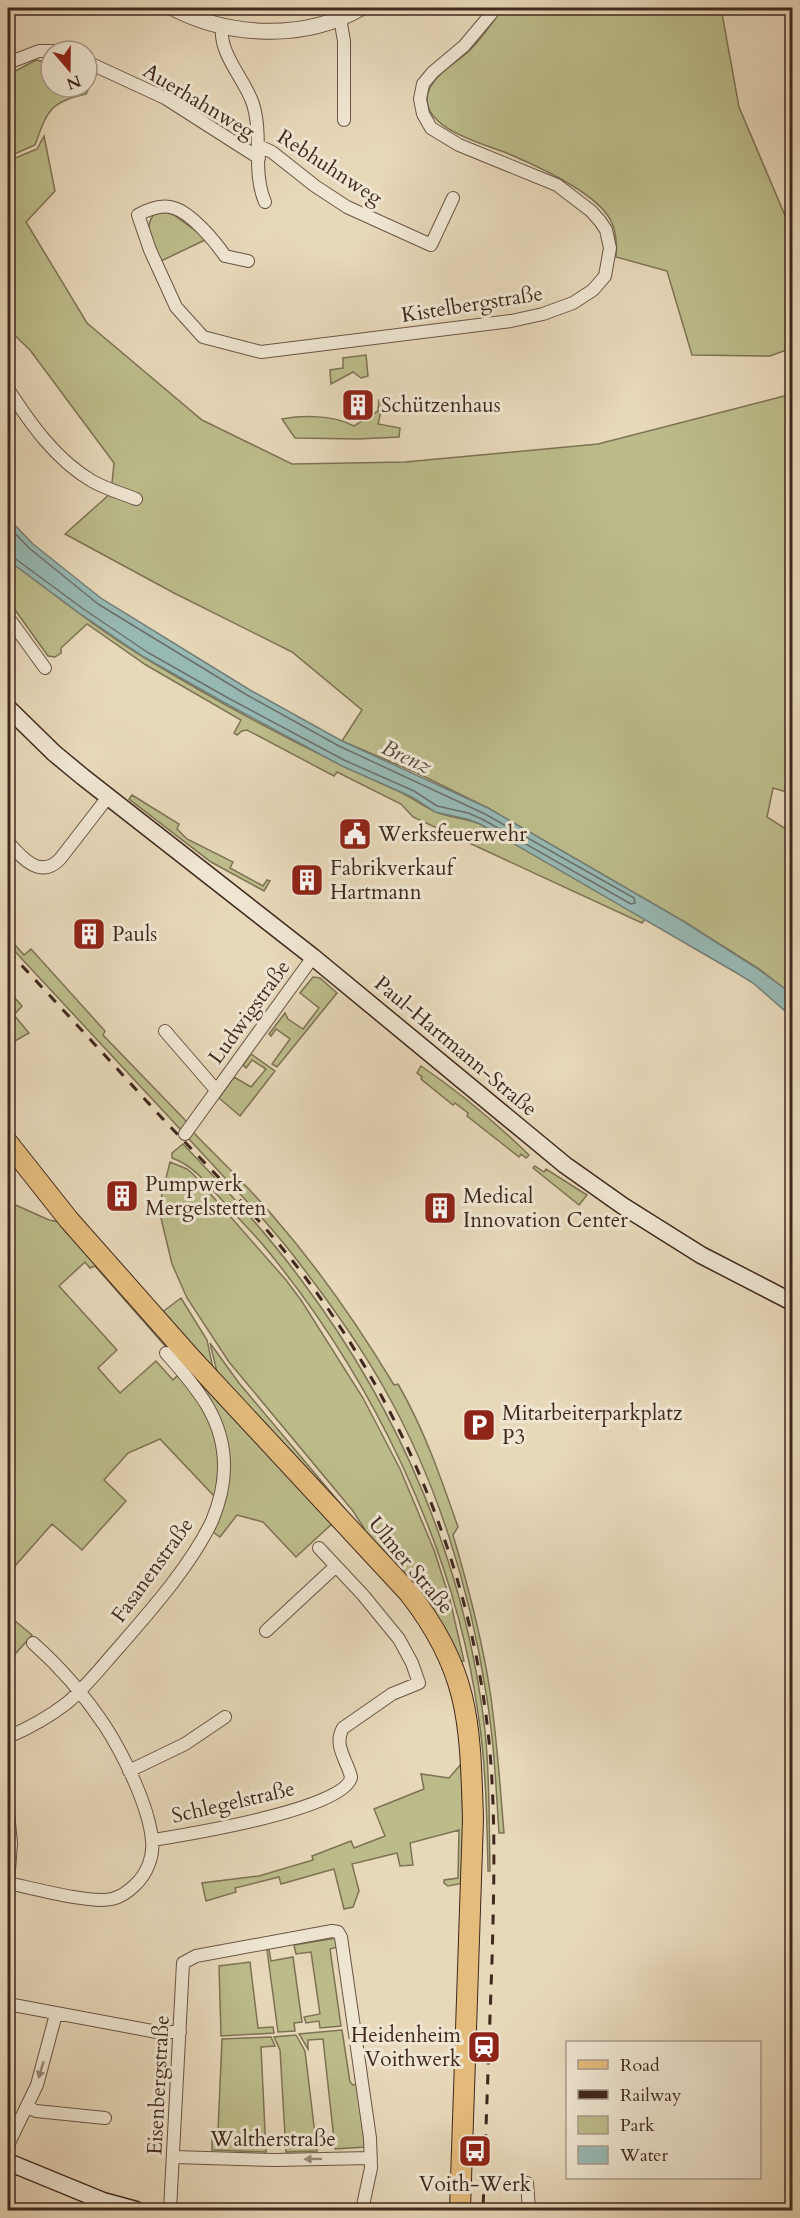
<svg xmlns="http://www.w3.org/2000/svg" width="800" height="2218" viewBox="0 0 800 2218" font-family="Cardo,serif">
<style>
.green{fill:#bcbc8b;stroke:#7e7254;stroke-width:1.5}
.water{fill:#97b9b4;stroke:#747f78;stroke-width:1.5}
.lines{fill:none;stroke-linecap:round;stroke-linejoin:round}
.shore{stroke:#6c7069;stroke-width:1.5}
.minor-casing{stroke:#6a5445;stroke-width:14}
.tertiary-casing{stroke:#6a5445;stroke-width:17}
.secondary-casing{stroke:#40281e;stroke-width:19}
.primary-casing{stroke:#40281e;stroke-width:22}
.minor{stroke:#efe6d2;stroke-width:12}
.tertiary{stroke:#efe6d2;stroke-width:15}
.secondary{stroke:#efe6d2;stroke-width:16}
.primary{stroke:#e4bc7c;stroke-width:20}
.rail{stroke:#40281e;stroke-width:3;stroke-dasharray:10 10;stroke-linecap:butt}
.oneway{fill:#988778}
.labels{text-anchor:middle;stroke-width:6;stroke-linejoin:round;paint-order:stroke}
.street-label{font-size:21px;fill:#40281e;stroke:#efe6d2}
.poi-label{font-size:21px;fill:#40281e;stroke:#efe6d2;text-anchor:start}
.water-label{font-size:22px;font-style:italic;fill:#564c44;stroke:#efe6d2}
</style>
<rect width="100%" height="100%" fill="#e7d8b9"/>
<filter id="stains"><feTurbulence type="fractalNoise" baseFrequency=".00333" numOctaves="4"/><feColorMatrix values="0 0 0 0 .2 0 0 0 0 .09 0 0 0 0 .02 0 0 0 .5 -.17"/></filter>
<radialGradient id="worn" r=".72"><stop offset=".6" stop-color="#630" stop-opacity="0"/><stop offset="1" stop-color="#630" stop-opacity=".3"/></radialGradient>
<path class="green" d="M503 8H721L739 107 792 232V348L770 356 692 355 667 271 616 257C617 245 617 233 611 221 598 194 537 166 509 154 486 144 419 129 428 93 433 75 456 63 469 51 482 38 492 23 503 8Z
M36 60 51 63V87H87V72L96 74 86 94C49 102 47 112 35 145L10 156 8 149V75Z
M44 136 55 191 26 222 87 323 202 420 292 464 405 462 598 444 792 394V791L788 790 786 792 773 788 767 817 792 833V990L790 993 758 968 683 921 488 808 417 773 342 741 362 710 292 652 174 593 65 534 111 493 114 463 30 350 8 329V161L37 149Z
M166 212 174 215 207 239 159 262C152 245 142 231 154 214Z
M366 355 368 376 361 378 353 372 331 384 330 370 343 368V358Z
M379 399 382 407 378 424 400 428 399 437 358 439 295 438 282 419C304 415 333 415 354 426L378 411Z
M8 560C53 593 97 629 145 658 226 707 310 752 396 790 410 796 423 807 436 812 450 818 465 818 480 824L645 919 642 923 413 817 401 804 337 772 334 776 247 730 242 731 237 735 234 733 241 720 146 665 87 624 61 648V653L55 657 48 656 8 600Z
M132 795 179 824 177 829 187 839 233 862 230 868 263 886 267 880 270 881 264 891 211 862 129 799Z
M8 937 24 955 31 949 105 1031 103 1035 188 1123 182 1131 8 944Z
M313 977 320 978 337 993 277 1067 272 1064 290 1039 276 1029 271 1036 269 1034 285 1013 288 1019 303 1029 319 1008 300 993Z
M8 990 22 1006 14 1015 29 1033 8 1045Z
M251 1054 275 1071 240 1116 219 1098 234 1077 251 1087 266 1069 252 1060 246 1068 243 1065Z
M421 1066C461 1093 495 1122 529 1155L526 1158 521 1154 519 1157 467 1116 468 1113 455 1103 453 1105 421 1079 422 1077 417 1073Z
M193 1132C220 1160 249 1187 273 1216 319 1269 358 1325 394 1385L398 1384C424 1429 441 1478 458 1527L453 1535C468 1586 482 1638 490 1691 497 1738 500 1786 504 1833H499C496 1787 494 1739 486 1693 470 1589 437 1481 384 1388 361 1347 332 1306 303 1268 269 1222 227 1181 189 1139Z
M183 1144C224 1187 266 1232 302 1281 401 1413 466 1566 485 1731 490 1777 489 1825 490 1871H488C487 1818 486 1765 478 1713 454 1545 371 1375 263 1245 251 1231 238 1218 226 1205 210 1187 195 1166 172 1158V1153Z
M170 1162 187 1169 193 1174 286 1280 301 1300 363 1398 400 1469 434 1550 450 1600 464 1661 459 1662 368 1539 364 1528 353 1511 229 1362 187 1298 172 1264 160 1214 161 1198Z
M535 1166 544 1172 546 1169 587 1195 579 1205 533 1168Z
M9 1202 49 1220 66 1223 184 1362 181 1364 95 1266 90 1268 85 1262 59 1286 117 1350 98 1368 120 1393 156 1361 173 1380 180 1373 213 1425 219 1463 215 1497 160 1439 128 1453 104 1480 126 1501 82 1550 52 1524 8 1574Z
M181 1298 207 1340 214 1373 161 1313Z
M210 1343 239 1383 349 1514 218 1376Z
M186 1364 334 1522 296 1557 263 1522 237 1515 220 1537 210 1530 226 1449 184 1366Z
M8 1615 32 1635 8 1662Z
M462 1763 464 1883 448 1886 444 1883V1880L458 1878 459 1830 410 1843 413 1865 400 1866 397 1853 352 1864 359 1891 353 1907 344 1909 334 1869 281 1884 279 1877 235 1888 236 1892 206 1901 202 1883 259 1876 313 1860 312 1856 351 1841 354 1848 385 1836 374 1809 424 1789 421 1774 449 1778Z
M336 1938 337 1947 330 1949 341 2026 320 2028 319 2021 306 2023 304 2017 320 2014 311 1952 296 1954 294 1945Z
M269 1949 271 1961 293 1957 302 2022 294 2023 295 2031 278 2032 267 1950Z
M250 1962 258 2028 273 2027 274 2033 221 2036 219 1966Z
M342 2030 350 2082 353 2085 357 2084 365 2147 335 2149 323 2039 308 2040V2049L299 2034Z
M296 2035 305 2051 317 2151 286 2152 280 2050 274 2037Z
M271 2037 275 2046 261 2047 266 2152 212 2150V2135L218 2132 222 2039Z"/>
<path class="water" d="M8 518 33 544 102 599 250 690 342 741 488 808 683 921 758 969 792 994V1017L753 983 735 972 480 824 467 819 435 812 412 797 342 766 225 703 144 657 79 613 8 560Z"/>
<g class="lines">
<path class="shore" d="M8 526 29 548 98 604 247 695 339 746 485 814 634 898 635 903 631 904 482 819 468 813 437 806 414 791 344 760 228 698 147 652 82 608 13 557 8 555"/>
<g class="minor-casing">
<path id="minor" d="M340 18 344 41V120
M222 27C219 55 245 79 253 104 263 136 252 172 265 202
M87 62 165 98 259 158
M8 63 39 51H54
M792 104V110
M259 146 272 152 315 186 347 207 431 245 453 198
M248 261 225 256C215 241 191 213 174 208 162 204 149 209 138 215L150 250 176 307 203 337 261 352 511 321 543 314 573 303 593 290 605 276 610 248 606 230 600 221 591 211 557 185 459 145 431 128 423 114 420 99 423 84 433 72 464 46 496 8
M8 389C30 423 56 460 92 481 106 489 121 493 136 499
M8 617 45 668
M8 842C21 857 40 880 60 859L108 797
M165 1031 216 1090
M185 1134 313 957
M266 1631 336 1566
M8 1737C29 1728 49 1717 67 1703 86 1687 103 1665 120 1646 152 1609 191 1565 212 1521 219 1504 224 1486 224 1468 225 1419 196 1387 166 1353
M129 1771 185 1744 225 1717
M8 1813 11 1843 8 1884
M153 1840C184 1835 347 1809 351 1777 347 1760 333 1745 343 1728L392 1694 419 1683 412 1663 399 1639 363 1595 319 1548
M8 1883C32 1888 90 1904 112 1899 120 1897 129 1891 135 1885 147 1874 154 1856 152 1840 149 1806 123 1754 105 1726 85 1696 59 1666 33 1643
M8 2004 157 2032H180
M27 2107 36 2111 105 2118
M8 2145 37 2085 56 2014
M174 2157 274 2160 371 2158
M527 2183 529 2210
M170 2210 183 1963 196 1956 332 1931 338 1932 341 1937 370 2138 371 2168 362 2210"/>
</g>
<g class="tertiary-casing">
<path id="tertiary" d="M173 8C229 37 304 41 361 8"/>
</g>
<g class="secondary-casing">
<path id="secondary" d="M8 708 54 753 83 777 313 957 565 1165 623 1206 701 1255 792 1302
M8 2162 103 2201 136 2210"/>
</g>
<g class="primary-casing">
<path id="primary" d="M8 1143 69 1220 191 1358 409 1593C470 1671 470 1724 473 1819L460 2210"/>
</g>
<use href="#minor" class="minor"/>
<use href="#tertiary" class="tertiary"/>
<use href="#secondary" class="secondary"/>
<use href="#primary" class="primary"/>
<path class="rail" d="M8 951C60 1006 111 1062 162 1118 211 1170 262 1220 305 1277 406 1411 472 1573 489 1741 496 1814 494 1888 492 1961 489 2045 486 2127 483 2210"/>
</g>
<defs><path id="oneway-solid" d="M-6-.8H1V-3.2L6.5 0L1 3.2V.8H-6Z" transform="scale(1.5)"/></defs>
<g class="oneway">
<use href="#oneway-solid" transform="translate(41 2070) rotate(107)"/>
<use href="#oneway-solid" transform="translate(313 2159) rotate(179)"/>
</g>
<defs>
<g id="building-square" transform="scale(1.725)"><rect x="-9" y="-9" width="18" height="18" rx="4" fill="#8f2418" stroke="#efe6d2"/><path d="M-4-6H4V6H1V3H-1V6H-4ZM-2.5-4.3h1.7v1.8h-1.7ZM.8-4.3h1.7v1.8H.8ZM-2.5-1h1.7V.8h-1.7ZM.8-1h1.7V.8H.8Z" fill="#fff"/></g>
<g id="civic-square" transform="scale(1.725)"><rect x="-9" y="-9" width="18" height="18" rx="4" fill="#8f2418" stroke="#efe6d2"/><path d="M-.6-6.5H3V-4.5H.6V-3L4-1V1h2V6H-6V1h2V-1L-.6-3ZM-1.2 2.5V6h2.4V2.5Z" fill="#fff"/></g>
<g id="parking-square" transform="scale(1.725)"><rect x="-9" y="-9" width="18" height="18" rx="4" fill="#8f2418" stroke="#efe6d2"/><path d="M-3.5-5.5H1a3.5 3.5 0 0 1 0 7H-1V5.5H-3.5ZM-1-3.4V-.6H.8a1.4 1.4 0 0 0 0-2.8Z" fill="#fff"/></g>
<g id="station-square" transform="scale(1.725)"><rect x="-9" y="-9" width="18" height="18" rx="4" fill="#8f2418" stroke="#efe6d2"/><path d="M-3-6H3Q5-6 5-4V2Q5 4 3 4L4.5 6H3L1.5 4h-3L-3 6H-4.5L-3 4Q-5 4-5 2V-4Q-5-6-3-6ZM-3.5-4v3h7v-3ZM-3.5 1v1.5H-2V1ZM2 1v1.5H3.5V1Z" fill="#fff"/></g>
<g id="bus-square" transform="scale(1.725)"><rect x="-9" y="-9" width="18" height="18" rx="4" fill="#8f2418" stroke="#efe6d2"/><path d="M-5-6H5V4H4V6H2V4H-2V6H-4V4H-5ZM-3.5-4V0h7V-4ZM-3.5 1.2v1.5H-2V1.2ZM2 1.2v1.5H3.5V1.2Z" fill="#fff"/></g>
</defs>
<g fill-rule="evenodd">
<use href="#building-square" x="358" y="405"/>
<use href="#civic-square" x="355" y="834"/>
<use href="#building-square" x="307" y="880"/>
<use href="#building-square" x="89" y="934"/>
<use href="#building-square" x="122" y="1196"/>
<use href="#building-square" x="440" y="1208"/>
<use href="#parking-square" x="479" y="1425"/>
<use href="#station-square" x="484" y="2047"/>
<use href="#bus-square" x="475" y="2151"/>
</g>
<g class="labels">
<g class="street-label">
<text transform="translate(199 101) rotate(31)" y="7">Auerhahnweg</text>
<text transform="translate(330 167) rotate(33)" y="7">Rebhuhnweg</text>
<text transform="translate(472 304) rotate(-9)" y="7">Kistelbergstraße</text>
<text transform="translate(249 1012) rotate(-54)" y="7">Ludwigstraße</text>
<text transform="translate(456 1046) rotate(40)" y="7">Paul-Hartmann-Straße</text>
<text transform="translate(411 1565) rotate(50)" y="7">Ulmer Straße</text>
<text transform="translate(152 1570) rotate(-54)" y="7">Fasanenstraße</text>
<text transform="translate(233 1802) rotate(-13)" y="7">Schlegelstraße</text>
<text transform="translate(158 2085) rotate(-87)" y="7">Eisenbergstraße</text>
<text x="273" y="2146">Waltherstraße</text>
</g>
<g class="poi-label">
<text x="381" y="412">Schützenhaus</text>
<text x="378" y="841">Werksfeuerwehr</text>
<text x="330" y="875">Fabrikverkauf<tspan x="330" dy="24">Hartmann</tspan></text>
<text x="112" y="941">Pauls</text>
<text x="145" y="1191">Pumpwerk<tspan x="145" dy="24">Mergelstetten</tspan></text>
<text x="463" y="1203">Medical<tspan x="463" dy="24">Innovation Center</tspan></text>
<text x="502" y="1420">Mitarbeiterparkplatz<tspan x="502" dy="24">P3</tspan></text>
<text x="461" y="2042" text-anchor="end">Heidenheim<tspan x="461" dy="24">Voithwerk</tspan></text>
<text x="475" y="2191" text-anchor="middle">Voith-Werk</text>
</g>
<g class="water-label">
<text transform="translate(407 756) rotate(25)" y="8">Brenz</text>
</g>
</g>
<rect width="800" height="2218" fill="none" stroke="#e7d8b9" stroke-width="30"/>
<rect x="9" y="9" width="782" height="2200" fill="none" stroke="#40281e" stroke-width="3"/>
<rect x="15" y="15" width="770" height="2188" fill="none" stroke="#40281e" stroke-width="1.5"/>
<rect x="566" y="2041" width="195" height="138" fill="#efe6d2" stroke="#a99a8a" stroke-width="1.5"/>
<rect x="578" y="2060" width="30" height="9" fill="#e4bc7c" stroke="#a99a8a" stroke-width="1.5"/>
<text x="620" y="2071" font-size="18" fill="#40281e">Road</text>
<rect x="578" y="2090" width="30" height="9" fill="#40281e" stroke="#a99a8a" stroke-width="1.5"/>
<text x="620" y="2101" font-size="18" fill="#40281e">Railway</text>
<rect x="578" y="2116" width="30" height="18" fill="#bcbc8b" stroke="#a99a8a" stroke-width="1.5"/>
<text x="620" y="2131" font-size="18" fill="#40281e">Park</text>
<rect x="578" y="2146" width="30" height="18" fill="#97b9b4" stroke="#a99a8a" stroke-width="1.5"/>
<text x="620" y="2161" font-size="18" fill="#40281e">Water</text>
<g transform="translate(69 69) rotate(160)"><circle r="28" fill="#efe6d2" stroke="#a99a8a" stroke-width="1.5"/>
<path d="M0-4.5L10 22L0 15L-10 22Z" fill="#8f2418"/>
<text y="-9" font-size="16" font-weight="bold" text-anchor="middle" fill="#40281e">N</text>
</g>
<rect width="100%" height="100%" filter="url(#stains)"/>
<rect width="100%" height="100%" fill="url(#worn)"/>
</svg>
